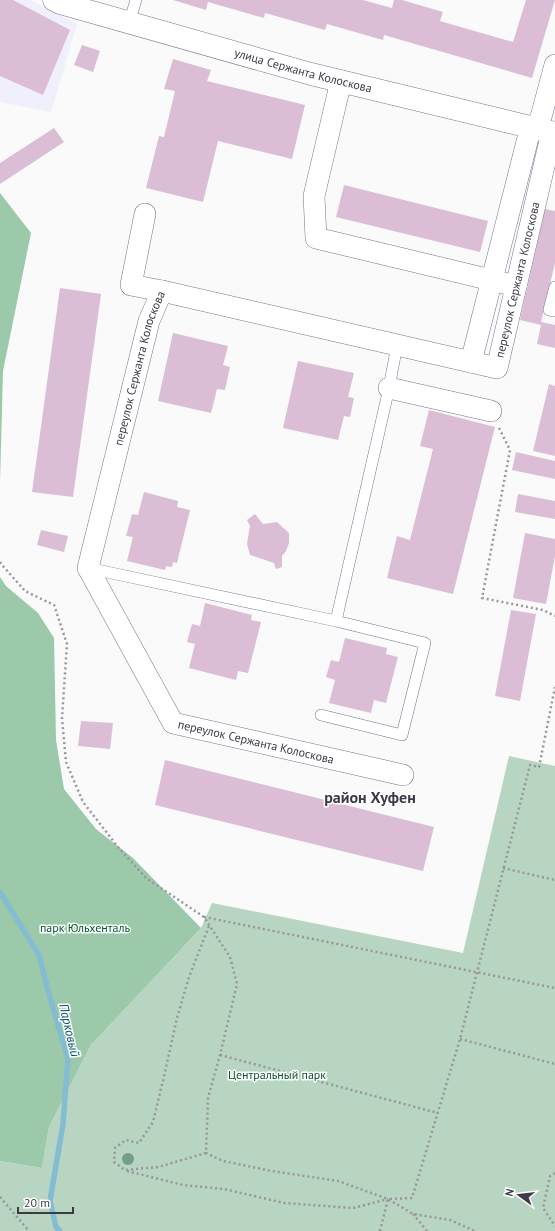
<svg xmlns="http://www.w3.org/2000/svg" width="555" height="1231" viewBox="0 0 555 1231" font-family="'PT Sans',sans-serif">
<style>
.commercial{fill:#f0effc}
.green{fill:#b8d5c1}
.forest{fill:#9bc9a9}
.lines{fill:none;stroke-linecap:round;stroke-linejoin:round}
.stream{stroke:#84bcd2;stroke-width:5.5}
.building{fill:#dbbdd5}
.lane-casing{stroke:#7b718f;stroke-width:12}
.street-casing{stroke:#7b718f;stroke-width:22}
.secondary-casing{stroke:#7b718f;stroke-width:23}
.path{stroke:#98959c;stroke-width:2.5;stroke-dasharray:2 3;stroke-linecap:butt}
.lane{stroke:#fff;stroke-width:11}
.street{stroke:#fff;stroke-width:21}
.secondary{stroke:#fff;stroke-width:22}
.tree{fill:#739f89}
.labels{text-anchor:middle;stroke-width:3;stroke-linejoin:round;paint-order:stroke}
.street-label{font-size:12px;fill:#3e3947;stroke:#fff}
.park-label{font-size:12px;fill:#04542d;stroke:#fff}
.water-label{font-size:13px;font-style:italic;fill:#005268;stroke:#fff}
.district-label{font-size:16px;font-weight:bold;fill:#3e3947;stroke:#fff}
</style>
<rect width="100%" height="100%" fill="#fafafa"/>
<path class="commercial" d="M0 0H30L77 24 51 112 0 102Z"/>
<path class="green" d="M509 756 555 766V1231H0V1161L42 1168 49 1127 91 1045 201 928 212 903 463 953Z"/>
<path class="forest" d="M0 193 31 233 3 371 0 483Z
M0 577 6 586 38 613 54 638 56 740 64 789 96 829 133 858 201 928 91 1045 49 1127 42 1168 0 1161Z"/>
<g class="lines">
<path class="stream" d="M0 892 39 955 47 987 68 1059 63 1124 50 1201 56 1227 60 1231"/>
</g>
<path class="building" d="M0 0H13L70 30 43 95 0 76Z
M173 0H363L392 8 394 0H402L443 12 440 21 513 42 526 0H555L532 78 384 35 383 40 327 24 325 30 265 13 264 18 208 2 206 10Z
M82 45 100 51 93 72 74 65Z
M173 59 211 70 207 81 305 105 292 159 218 141 203 202 146 188 159 136 164 137 175 91 164 89Z
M54 128 64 142 0 184V163Z
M344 185 488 221 480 252 336 217Z
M545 209 555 211V263L541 322 555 325V348L537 344 541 325 520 320Z
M60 288 101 294 73 497 32 492Z
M173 333 228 346 223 365 230 367 225 390 217 389 211 413 158 401Z
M298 361 354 373 348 397 354 398 350 417 344 416 338 440 283 428Z
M549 384 555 386V456L533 451Z
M429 410 495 427 453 594 387 578 397 536 410 540 433 449 420 446Z
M516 452 555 461V479L512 470Z
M144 492 178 501 177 507 190 510 177 563 173 562 172 567 166 566 165 570 127 561 133 537 126 536 132 514 138 515Z
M518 494 555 501V519L515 512Z
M255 514 263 524 277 522 289 533V543L286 551 282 556V567L276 569 274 563 250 555 247 544 250 526 247 520Z
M41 530 68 536 64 552 37 545Z
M525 533 555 539V556L546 604 513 598Z
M205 603 252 615 251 620 261 622 248 673 238 671 236 680 189 668 195 644 187 642 192 624 200 626Z
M511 610 536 614 520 701 495 696Z
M345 638 387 648 386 654 398 657 386 703 374 700 371 713 329 703 335 680 326 677 331 660 339 662Z
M81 721 113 723 110 749 78 746Z
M165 760 434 827 423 871 155 805Z"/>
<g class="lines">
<g class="lane-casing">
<path id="lane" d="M129 23 136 0
M555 287 549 310 555 311
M88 568 336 621
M321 715 402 735 425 643 336 621 389 388 397 345"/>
</g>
<g class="street-casing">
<g id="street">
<path d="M341 81 314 196 316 238 516 286"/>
<path d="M538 128 555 65"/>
<path d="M145 214 131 285 162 291"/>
<path d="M471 362 531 126"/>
<path d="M389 388 491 411"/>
<path id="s1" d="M403 775 173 723 88 568 149 321 162 291 497 368 552 132"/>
</g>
</g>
<g class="secondary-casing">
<g id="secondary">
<path id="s2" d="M54 0 60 3 311 74 555 133"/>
</g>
</g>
<path class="path" d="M499 428 510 450 482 598 543 610 555 616
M0 562 2 565 25 591 54 605 67 644 62 718 66 762 83 802 118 847 146 878 204 917 230 957 237 984 220 1055 208 1098 206 1153 223 1161 272 1171 338 1181 388 1199 413 1214 450 1220 475 1231
M503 868 555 880
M204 917 555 988
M460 1039 555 1064
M220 1055 438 1113
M206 1153 158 1167 125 1170 114 1162 115 1148 126 1140 139 1143 153 1122 165 1072 177 1018 189 977 209 926
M127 1171 183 1185 224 1189 284 1203 353 1208 388 1199
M555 1173 550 1176 543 1208 555 1226
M0 1197 29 1231
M413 1214 427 1231
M380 1231 388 1199 412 1198 460 1039 530 765 539 767 555 687"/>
<use href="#lane" class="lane"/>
<use href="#street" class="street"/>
<use href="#secondary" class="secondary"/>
</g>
<circle class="tree" cx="128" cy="1159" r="6"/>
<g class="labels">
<g class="street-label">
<text dy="4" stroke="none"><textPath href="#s2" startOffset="259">улица Сержанта Колоскова</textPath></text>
<text dy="4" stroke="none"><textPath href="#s1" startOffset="1134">переулок Сержанта Колоскова</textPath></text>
<text dy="4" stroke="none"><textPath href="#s1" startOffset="619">переулок Сержанта Колоскова</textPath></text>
<text transform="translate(256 742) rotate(13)" y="4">переулок Сержанта Колоскова</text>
</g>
<g class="park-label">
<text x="85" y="932">парк Юльхенталь</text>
<text x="277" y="1079">Центральный парк</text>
</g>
<g class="water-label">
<text transform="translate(70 1030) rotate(77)" y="5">Парковый</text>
</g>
<g class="district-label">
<text x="370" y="803">район Хуфен</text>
</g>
</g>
<g transform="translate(519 1195) rotate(285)" stroke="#ffffff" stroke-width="3" paint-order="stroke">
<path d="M0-3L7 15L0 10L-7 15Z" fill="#3e3947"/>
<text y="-6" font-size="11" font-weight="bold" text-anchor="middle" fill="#3e3947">N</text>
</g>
<path d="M18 1207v6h55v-6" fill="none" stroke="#3e3947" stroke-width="2"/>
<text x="24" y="1207" font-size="12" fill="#3e3947" stroke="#ffffff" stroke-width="3" paint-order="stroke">20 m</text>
</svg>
